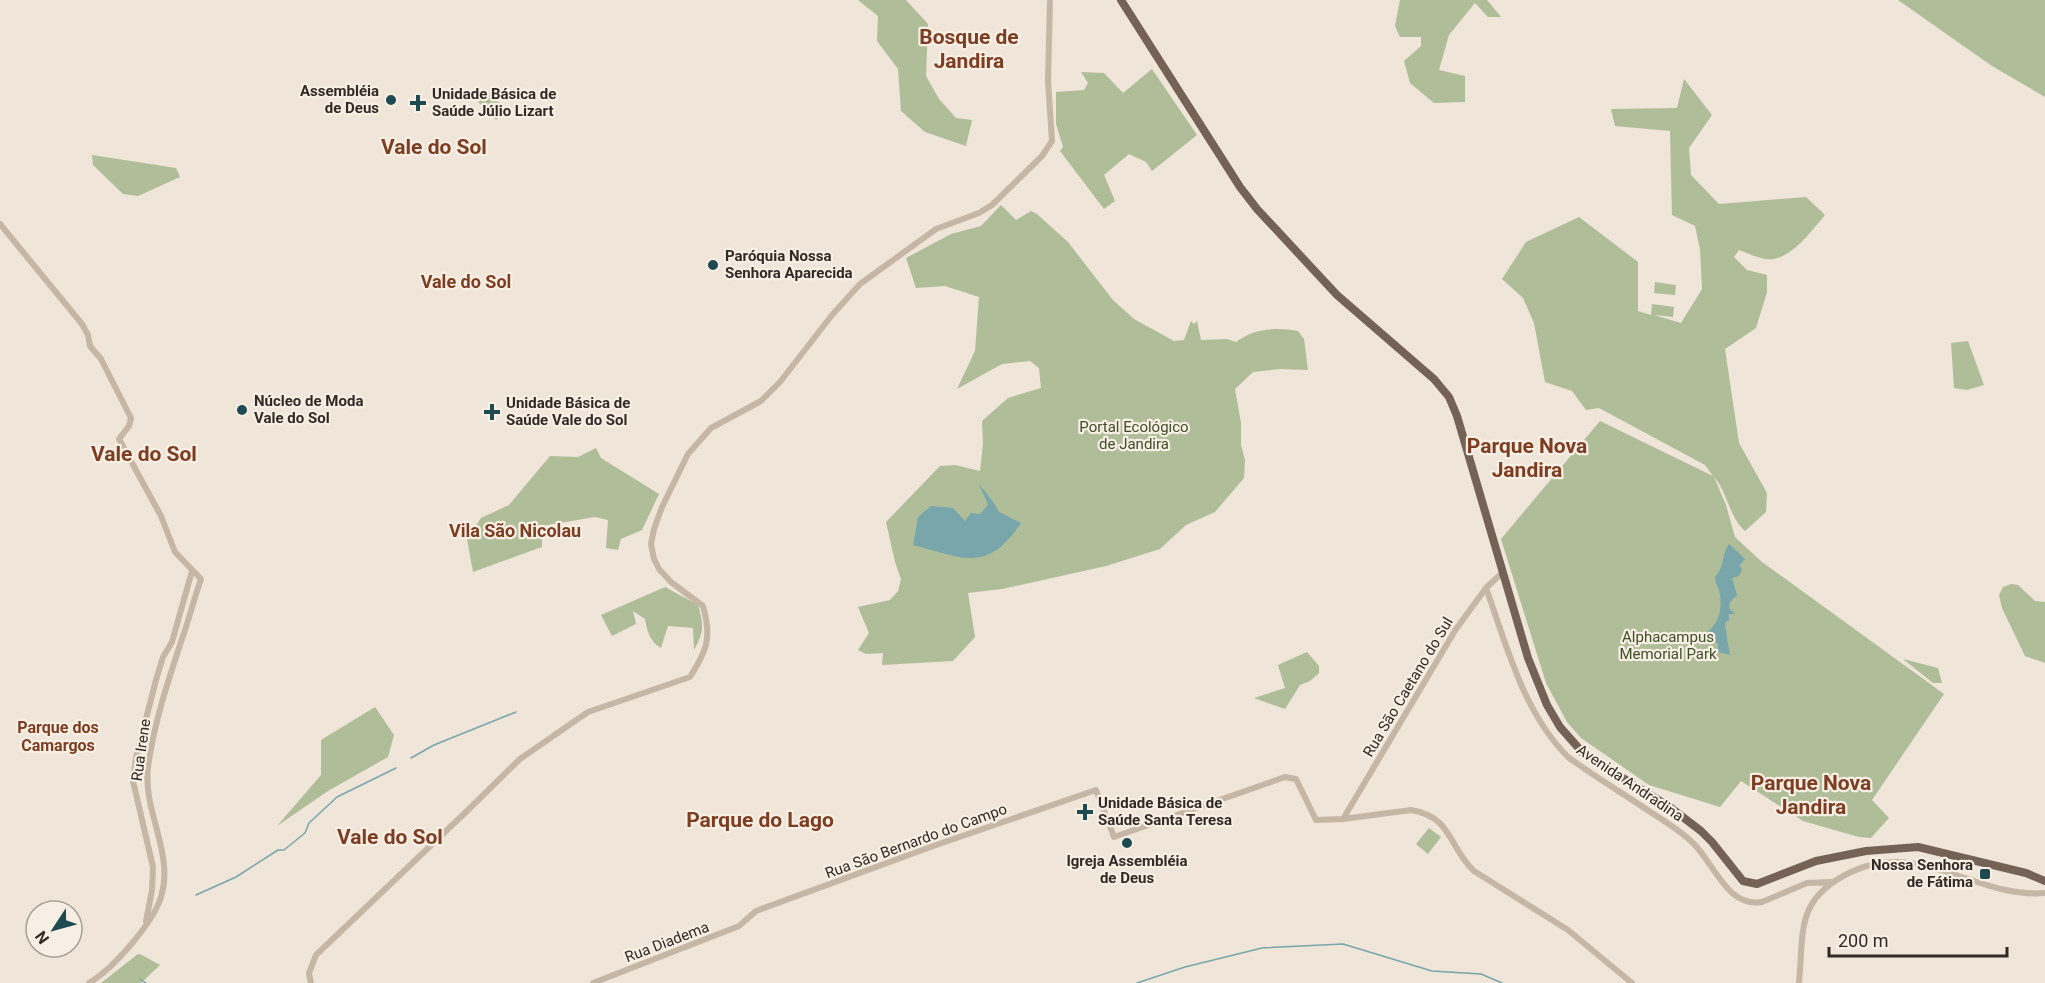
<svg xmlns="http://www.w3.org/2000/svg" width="2045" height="983" viewBox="0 0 2045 983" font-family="Roboto,sans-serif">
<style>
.green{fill:#afbd99}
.water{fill:#78a6ab}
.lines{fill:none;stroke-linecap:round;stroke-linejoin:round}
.stream{stroke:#78a6ab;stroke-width:1.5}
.tertiary{stroke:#c6b6a5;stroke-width:6}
.primary{stroke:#746257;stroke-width:8}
.poi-dot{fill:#1e4b51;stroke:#f7efe3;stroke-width:2}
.labels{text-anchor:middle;stroke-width:4.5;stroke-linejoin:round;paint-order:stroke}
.poi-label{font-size:15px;font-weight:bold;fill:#322a26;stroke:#f7efe3;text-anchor:start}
.park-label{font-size:15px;fill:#404f2b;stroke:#f7efe3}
.street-label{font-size:15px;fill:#322a26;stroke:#f7efe3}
.neighbourhood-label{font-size:16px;font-weight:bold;fill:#7d3d23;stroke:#f7efe3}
.quarter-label{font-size:18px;font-weight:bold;fill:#7d3d23;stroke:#f7efe3}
.district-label{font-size:21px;font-weight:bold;fill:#7d3d23;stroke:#f7efe3}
</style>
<rect width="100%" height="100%" fill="#efe5d8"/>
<path class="green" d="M858 0H906L928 24 926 76 939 99 956 118 972 120 966 146 925 132 901 111 898 69 877 41 878 16Z
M1400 0H1487L1501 17H1488L1475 3 1449 35 1439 70 1465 76V102L1434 103 1410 83 1404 61 1421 46V37H1400L1395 26Z
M1898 0H2045V97L1992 66Z
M1152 69 1197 135 1152 171 1146 162 1129 154 1104 175 1115 201 1104 209 1060 151 1063 147 1056 124V92L1084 90 1088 83 1081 72 1104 73 1123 93Z
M1684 79 1712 115 1689 148 1691 175 1719 204 1806 197 1825 215C1812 230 1789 263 1766 259 1757 258 1748 253 1739 250L1734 257 1747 270 1767 275V292L1756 328 1725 349 1739 443 1767 493 1766 512 1745 531C1729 517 1728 493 1714 477L1726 505 1735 537 1762 562 1944 694 1872 800 1889 818 1871 838 1859 837 1803 821 1741 781 1720 807 1649 785 1581 738 1567 722 1546 683 1501 539 1600 421 1713 476 1705 465 1599 408 1586 410 1572 391 1545 382 1534 323 1523 298 1502 279 1526 242 1579 217 1638 262V311L1651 315 1652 304 1674 307 1673 317 1654 315 1681 323 1702 289 1700 249 1695 226 1672 215 1670 131 1615 126 1611 109 1677 108Z
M488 92 507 110 496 120 478 102Z
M92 155 176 168 180 177 138 196 123 194 93 165Z
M1001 205 1016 220 1031 211 1037 214 1068 242 1113 300 1134 319 1174 341 1184 340 1191 321 1194 324 1197 321 1201 340 1227 339 1236 342C1254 328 1277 327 1298 331L1304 339 1308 370 1280 369 1253 372 1235 389 1241 423V445L1245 460 1244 478 1215 512 1186 525 1160 549 1106 566 1002 589 968 593 975 637 953 661 882 665 883 653 866 654 858 650 869 633 858 607 890 600 898 591 901 579 895 562 886 522 940 466 955 465 980 471 983 444 982 421 1008 398 1041 388 1039 368 1030 361 1002 364 957 389 975 351 979 297 945 286 916 288 906 258 951 234 981 226Z
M1655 282 1676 285 1675 295 1654 293Z
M1968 341 1984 385 1967 390 1954 388 1951 343Z
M596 448 601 458 659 494 642 530 621 539 618 550 606 548 608 520 595 517 542 526V547L473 572 467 539 481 518 509 505 550 456 578 457Z
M2011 584 2018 585 2035 601 2045 602V663L2025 656 2002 608 1999 595 2003 587Z
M665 587 698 605C704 625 704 632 694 650L693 628 668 626 661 648C650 642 647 631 645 619L633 611 636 624 612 636 601 615Z
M1307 652 1319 666V673L1310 681 1300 685 1285 709 1254 698 1285 688 1278 665Z
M1903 659 1938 668 1942 683H1933Z
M375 707 394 735 388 757 328 791 277 826 321 775V740Z
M1429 828 1441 837 1428 854 1416 844Z
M138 954 142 955 160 965 141 983H101Z"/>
<path class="water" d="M979 484 994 503 999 512 1021 523C987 574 963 558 913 545L918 517 931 506 953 508 965 521 971 513 980 514 988 505Z
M1729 544 1745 559 1740 565 1742 570 1739 576 1732 578 1737 595 1730 602 1729 608 1735 614H1729V620L1726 622 1725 626 1730 655 1718 652V644L1706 633C1719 623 1722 611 1720 595 1720 589 1715 584 1715 577 1724 569 1722 553 1729 544Z"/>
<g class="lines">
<path class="stream" d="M411 758 434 745 516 712
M196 895 236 877 278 850H284L305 833 309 823 337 797 396 768
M140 979 146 983
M1137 983 1185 967 1262 948 1343 944 1432 971 1481 974 1502 983"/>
<path class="tertiary" d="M0 224 82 324 88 335 90 346 101 359 131 418 129 426 119 439 161 516 175 552 201 579C194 599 189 619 182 639 168 681 154 723 148 767 144 802 161 831 164 865 165 875 164 887 161 897 153 923 113 969 89 983
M1486 588C1507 646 1523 712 1568 757 1595 777 1624 794 1652 813 1666 822 1681 831 1693 843 1714 863 1727 908 1762 902L1807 883 1831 882
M1343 819 1456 629 1486 588 1502 573
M146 921 152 890 153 867 133 781 136 758 156 680 163 657 172 642 192 571
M311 983 309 973 316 955 468 810 520 759 588 712 690 677C707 650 712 638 703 606L671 582 659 569 654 559 651 544 654 529 662 507 688 454 711 428 761 401 780 382 832 315 860 284 936 229 979 213 992 205 1042 156 1052 141 1048 81 1050 0
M593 983 739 926 756 911 936 845 1096 790 1114 837 1285 777 1296 779 1316 820 1343 819 1411 810C1453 817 1448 847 1474 871L1568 930 1632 983
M1799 983C1804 930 1795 899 1851 872 1921 839 1976 899 2045 893"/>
<path class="primary" d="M1121 0 1240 187 1257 209 1337 295 1434 379 1449 397 1457 416 1528 658 1547 705 1560 727 1583 753 1671 808 1701 831 1712 842 1743 881 1757 884 1816 861 1866 851 1918 847 2026 873 2045 881"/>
</g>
<g class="poi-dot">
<circle cx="391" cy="100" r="6"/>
<path d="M415 94h6v6h6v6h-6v6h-6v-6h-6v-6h6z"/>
<circle cx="713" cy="265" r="6"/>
<circle cx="242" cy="410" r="6"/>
<path d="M489 403h6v6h6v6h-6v6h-6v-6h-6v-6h6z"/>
<path d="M1082 803h6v6h6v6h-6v6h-6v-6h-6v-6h6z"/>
<circle cx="1127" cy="843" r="6"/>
<rect x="1979" y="868" width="12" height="12" rx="3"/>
</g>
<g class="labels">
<g class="poi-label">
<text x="379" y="96" text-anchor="end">Assembléia<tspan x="379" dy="17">de Deus</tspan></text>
<text x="432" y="99">Unidade Básica de<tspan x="432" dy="17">Saúde Júlio Lizart</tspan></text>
<text x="725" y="261">Paróquia Nossa<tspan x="725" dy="17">Senhora Aparecida</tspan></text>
<text x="254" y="406">Núcleo de Moda<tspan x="254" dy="17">Vale do Sol</tspan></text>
<text x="506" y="408">Unidade Básica de<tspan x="506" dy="17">Saúde Vale do Sol</tspan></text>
<text x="1098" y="808">Unidade Básica de<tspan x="1098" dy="17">Saúde Santa Teresa</tspan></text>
<text x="1127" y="866" text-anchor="middle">Igreja Assembléia<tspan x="1127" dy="17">de Deus</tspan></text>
<text x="1973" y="870" text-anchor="end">Nossa Senhora<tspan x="1973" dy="17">de Fátima</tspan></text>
</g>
<g class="park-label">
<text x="1134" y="432">Portal Ecológico<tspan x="1134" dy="17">de Jandira</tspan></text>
<text x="1668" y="642">Alphacampus<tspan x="1668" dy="17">Memorial Park</tspan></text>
</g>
<g class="street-label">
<text transform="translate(1408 687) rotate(-59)" y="5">Rua São Caetano do Sul</text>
<text transform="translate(141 750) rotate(-82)" y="5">Rua Irene</text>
<text transform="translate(1630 783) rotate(34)" y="5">Avenida Andradina</text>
<text transform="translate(916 841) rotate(-20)" y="5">Rua São Bernardo do Campo</text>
<text transform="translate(667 942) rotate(-21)" y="5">Rua Diadema</text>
</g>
<g class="neighbourhood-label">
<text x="58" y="733">Parque dos<tspan x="58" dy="18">Camargos</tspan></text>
</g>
<g class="quarter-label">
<text x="466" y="288">Vale do Sol</text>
<text x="515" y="537">Vila São Nicolau</text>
</g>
<g class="district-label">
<text x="969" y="44">Bosque de<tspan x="969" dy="24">Jandira</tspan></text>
<text x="434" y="154">Vale do Sol</text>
<text x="1527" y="453">Parque Nova<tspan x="1527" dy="24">Jandira</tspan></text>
<text x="144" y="461">Vale do Sol</text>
<text x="1811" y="790">Parque Nova<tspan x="1811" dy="24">Jandira</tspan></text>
<text x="760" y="827">Parque do Lago</text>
<text x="390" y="844">Vale do Sol</text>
</g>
</g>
<g transform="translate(54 929) rotate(234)"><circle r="28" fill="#f7efe3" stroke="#a8a097" stroke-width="1.5"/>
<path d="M0-4.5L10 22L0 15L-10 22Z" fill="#1e4b51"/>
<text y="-9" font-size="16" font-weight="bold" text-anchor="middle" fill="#322a26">N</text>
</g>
<path d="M1829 947v9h178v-9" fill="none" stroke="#322a26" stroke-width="3"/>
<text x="1838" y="947" font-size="18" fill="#322a26" stroke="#f7efe3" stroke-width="4.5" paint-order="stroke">200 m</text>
</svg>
